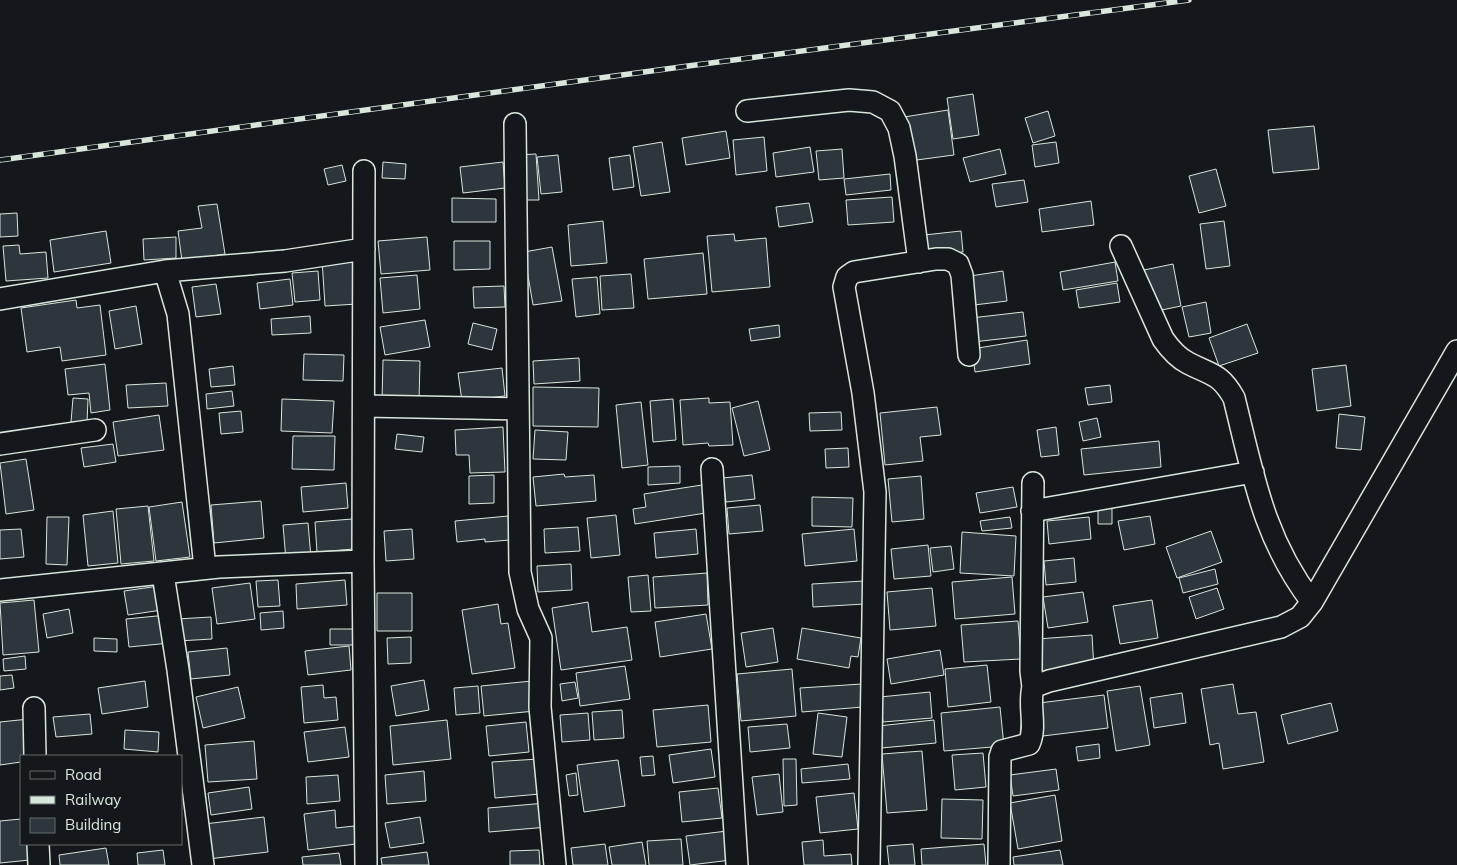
<svg xmlns="http://www.w3.org/2000/svg" width="1457" height="865" viewBox="0 0 1457 865" font-family="Mulish,sans-serif">
<style>
.building{fill:#2c363c;stroke:#d8e6dc}
.lines{fill:none;stroke-linecap:round;stroke-linejoin:round}
.street-casing{stroke:#d8e6dc;stroke-width:24}
.street{stroke:#14181c;stroke-width:21}
.rail-casing{stroke:#d8e6dc;stroke-width:5.5}
.rail{stroke:#14181c;stroke-width:4;stroke-dasharray:11;stroke-linecap:butt}
</style>
<rect width="100%" height="100%" fill="#14181c"/>
<path class="building" d="M973 94 979 135 953 139 947 98Z
M948 110 954 155 909 161 904 117Z
M1048 111 1055 136 1033 143 1025 118Z
M1314 126 1319 169 1273 173 1268 130Z
M726 131 730 158 686 165 682 138Z
M764 137 767 171 736 175 733 140Z
M662 142 670 192 641 196 633 147Z
M1056 142 1059 163 1035 167 1032 145Z
M810 147 814 172 776 177 773 153Z
M842 149 844 178 819 180 816 151Z
M1000 149 1006 174 970 182 963 158Z
M536 154 539 200H519L516 155Z
M558 155 562 192 541 194 537 157Z
M630 155 634 187 613 190 609 158Z
M383 162 406 164 405 179 382 178Z
M503 162 505 188 463 193 460 167Z
M342 165 346 181 328 185 324 169Z
M1216 169 1226 206 1199 213 1189 176Z
M890 174 891 190 846 195 844 179Z
M1024 180 1028 202 996 207 992 184Z
M892 197 894 222 848 225 846 200Z
M452 198 496 199V222H452Z
M1091 201 1094 225 1042 232 1039 209Z
M809 203 813 222 779 227 776 207Z
M217 204 225 254 182 261 178 231 202 228 198 206Z
M17 213 18 236 0 237V214Z
M603 221 607 263 571 266 568 225Z
M1224 221 1230 266 1206 269 1200 224Z
M106 231 111 263 54 272 50 240Z
M961 231 963 252 926 255 924 235Z
M734 234 735 241 766 238 770 287 712 292 707 236Z
M176 237V258L144 260 143 239Z
M427 237 430 270 381 274 378 241Z
M454 241H490V269L454 270Z
M19 245 20 254 46 252 48 278 6 281 3 246Z
M552 247 562 301 533 305 524 252Z
M703 253 707 294 648 299 644 259Z
M354 258 357 304 325 306 322 260Z
M1115 262 1118 281 1063 290 1060 272Z
M1173 264 1181 306 1152 312 1144 270Z
M318 271 320 300 295 302 292 273Z
M1003 271 1007 301 974 305 970 276Z
M631 274 634 308 602 310 600 276Z
M417 275 420 309 383 313 380 278Z
M597 277 600 314 576 317 572 279Z
M290 279 293 305 260 309 257 283Z
M1117 283 1120 302 1079 308 1076 290Z
M216 284 221 314 196 317 192 287Z
M504 286 505 307 474 308 473 287Z
M76 300 77 308 100 305 106 355 62 361 60 347 27 352 21 308Z
M1206 302 1211 333 1189 337 1182 307Z
M136 306 142 344 115 349 109 311Z
M1023 312 1026 336 973 342 971 318Z
M310 316 311 333 272 335 271 319Z
M425 320 430 347 385 355 380 327Z
M473 323 497 329 492 350 468 344Z
M1247 324 1258 353 1219 366 1209 338Z
M779 325 780 337 751 341 749 329Z
M1027 340 1030 364 975 372 972 349Z
M304 354 344 355 343 381 303 380Z
M579 358 580 381 534 384 533 361Z
M383 360 420 361 419 401 382 400Z
M105 364 110 410 91 413 89 393 68 395 65 369Z
M1346 365 1351 406 1317 411 1312 369Z
M233 366 235 385 211 387 209 369Z
M502 368 505 396 462 401 458 373Z
M166 383 168 406 128 408 126 385Z
M1110 385 1112 402 1088 405 1085 388Z
M533 387 599 388 598 427 533 426Z
M232 391 234 406 207 409 206 394Z
M73 398 88 399 87 423 71 422Z
M709 398V403L730 402 733 445 709 446 708 443 683 445 680 400Z
M282 399 334 401 332 433 281 431Z
M673 399 676 440 653 442 650 401Z
M758 401 770 450 744 456 732 408Z
M641 402 648 465 622 468 616 405Z
M937 407 941 435 920 437 923 461 885 465 880 413Z
M241 411 243 432 221 434 219 413Z
M841 412 842 430 810 431 809 413Z
M1339 414 1365 417 1361 450 1336 448Z
M159 415 164 450 118 456 113 422Z
M1097 418 1101 437 1083 441 1079 422Z
M503 427 505 472 470 473 469 455H456L455 430Z
M1056 427 1059 455 1041 457 1037 430Z
M535 430 568 432 566 460 533 459Z
M397 434 424 437 422 452 395 449Z
M293 436H335L334 470 292 469Z
M1159 441 1161 467 1084 475 1081 449Z
M113 444 116 462 84 467 81 448Z
M848 448 849 467 826 468 825 449Z
M26 459 34 510 6 514 0 463Z
M680 466V483L648 485V467Z
M564 474 565 477 594 475 596 501 536 506 533 477Z
M494 475V503L469 504V476Z
M752 475 755 499 726 502 723 478Z
M921 476 924 519 892 522 888 479Z
M346 483 348 508 303 512 301 487Z
M702 485 706 513 635 524 633 509 646 507 644 494Z
M1013 487 1017 507 980 513 976 493Z
M812 497 853 498 852 527 812 526Z
M261 501 264 538 214 543 211 505Z
M182 502 190 557 156 561 149 507Z
M760 505 763 531 729 534 727 508Z
M148 506 154 561 121 564 116 509Z
M1098 508H1112V524H1098Z
M113 511 118 563 88 566 83 515Z
M616 515 620 555 591 558 587 518Z
M508 516 510 540 485 542V539L457 542 455 521Z
M1150 516 1155 544 1124 550 1118 521Z
M47 517H69L67 565 46 564Z
M1010 517 1012 528 982 531 980 521Z
M1089 517 1091 539 1049 544 1047 521Z
M352 519 354 549 317 552 315 522Z
M308 523 311 558 286 560 283 525Z
M578 527 580 551 545 553 544 529Z
M21 529 24 557 0 559V530Z
M412 529 414 559 386 561 384 531Z
M696 529 698 554 656 558 654 533Z
M854 529 857 561 805 566 802 534Z
M1211 531 1222 562 1177 578 1166 547Z
M962 532 1016 536 1014 576 960 573Z
M928 545 931 576 894 579 891 549Z
M951 546 954 569 933 572 930 548Z
M1074 558 1076 582 1046 585 1044 561Z
M571 564 572 590 538 592 537 566Z
M1215 569 1218 584 1183 593 1179 578Z
M707 573 708 605 655 608 653 577Z
M648 575 651 611 631 612 628 577Z
M1012 577 1015 614 955 619 952 582Z
M278 580 280 606 258 607 256 581Z
M345 580 347 605 297 609 296 584Z
M864 581 865 604 813 607 812 584Z
M250 583 255 619 217 624 212 588Z
M159 586 162 610 128 615 124 591Z
M932 588 936 626 890 630 887 592Z
M1217 588 1224 609 1196 619 1189 597Z
M1083 592 1088 622 1048 628 1043 597Z
M377 593H412V631H377Z
M34 600 39 652 3 655 0 603Z
M1152 600 1158 638 1120 644 1113 606Z
M588 602 592 632 627 627 632 660 561 670 552 608Z
M498 604 501 624 508 623 515 668 472 674 462 610Z
M69 609 73 633 47 638 43 614Z
M283 611 284 628 261 630 260 613Z
M706 614 712 649 660 657 655 622Z
M167 615 170 643 129 647 126 619Z
M211 617 212 639 178 641 177 619Z
M1018 621 1021 659 964 662 961 625Z
M773 628 778 662 746 667 741 633Z
M802 628 861 638 858 657 851 656 849 668 797 659Z
M330 629H357V645H330Z
M1092 635 1094 669 1040 673 1037 639Z
M411 637V663L388 664 387 638Z
M94 638 117 639V652L94 651Z
M349 646 351 670 308 675 305 651Z
M227 648 230 675 191 679 188 652Z
M940 650 944 675 891 684 887 659Z
M25 656 26 669 4 671 3 659Z
M987 665 991 702 948 707 945 669Z
M625 666 630 699 580 706 576 673Z
M792 669 796 716 741 721 737 674Z
M12 675 14 688 0 690V676Z
M424 680 429 710 396 716 391 686Z
M145 681 148 707 102 714 98 688Z
M532 681 535 711 484 716 481 686Z
M575 682 578 698 562 701 560 684Z
M862 684 863 707 802 712 800 688Z
M1233 684 1238 714 1256 712 1264 762 1223 769 1219 743 1210 745 1201 689Z
M323 685 324 698 336 697 338 720 304 723 301 687Z
M478 686 480 713 456 715 454 688Z
M1140 686 1150 745 1116 751 1107 691Z
M238 687 245 718 203 728 196 697Z
M930 692 932 718 883 722 880 697Z
M1182 693 1186 723 1154 728 1150 698Z
M1104 695 1108 728 1043 736 1039 703Z
M1331 703 1338 731 1288 744 1281 715Z
M708 705 711 742 657 747 653 710Z
M1000 707 1004 746 944 751 941 713Z
M622 710 624 738 594 740 592 712Z
M588 713 590 740 562 742 560 715Z
M818 713 847 717 842 757 813 754Z
M90 714 92 734 56 737 53 717Z
M29 719 33 756H21V762L0 765V722Z
M447 720 451 759 393 765 390 726Z
M934 720 936 743 881 748 878 726Z
M526 722 529 752 489 756 486 726Z
M787 724 790 748 750 752 748 727Z
M345 727 349 757 308 762 304 732Z
M125 730 159 732 158 752 124 749Z
M254 741 257 779 208 782 205 745Z
M1099 744 1100 758 1078 761 1076 747Z
M711 749 715 777 673 783 669 755Z
M922 751 927 810 887 813 882 754Z
M983 753 986 787 955 790 952 755Z
M653 756 655 775 642 776 640 757Z
M538 759 540 794 495 798 492 762Z
M783 759H796L797 805 784 806Z
M618 760 625 806 584 812 577 765Z
M848 764 850 779 802 783 801 769Z
M1056 769 1059 790 1013 796 1010 775Z
M424 771 426 801 387 804 385 775Z
M576 773 578 795 569 796 566 775Z
M779 774 783 812 757 815 752 777Z
M338 775 340 801 307 804 306 777Z
M249 787 252 809 211 815 208 793Z
M718 788 722 818 682 822 679 792Z
M854 793 858 829 820 833 816 797Z
M1055 795 1062 841 1018 849 1010 803Z
M942 799 983 800 982 839 941 838Z
M546 803 548 827 489 832 488 808Z
M335 810 336 828 354 826 356 844 308 850 304 814Z
M264 817 268 852 208 859 204 824Z
M420 817 424 843 390 848 385 823Z
M21 819V844H28L30 860 0 863V821Z
M727 831 731 860 690 865 686 836Z
M681 839 683 865H649L647 841Z
M823 840 824 856 851 854 852 865H804L802 842Z
M642 842 646 865H612L609 847Z
M605 844 608 865H573L571 848Z
M913 844 915 865H889L887 846Z
M984 844 986 865H922L921 849Z
M106 848 109 865H60L59 855Z
M163 850 165 865H138L137 853Z
M539 850 540 865H510V851Z
M1060 850 1063 865H1014L1013 857Z
M427 852 429 865H382L381 858Z
M339 853 341 865H303L302 857Z"/>
<g class="lines">
<g class="street-casing">
<path id="street" d="M747 111 849 100 873 102 890 111 899 128 905 156 919 262
M515 124 520 572 528 609 541 638 540 707 555 865
M364 171 363 561 366 865
M1121 246 1163 339C1170 349 1178 358 1188 363 1211 375 1220 373 1234 398 1253 474 1263 538 1312 602
M165 271 178 314 205 568
M0 299 165 271 285 261 364 249
M364 406 518 409
M0 444 95 430
M712 469 737 865
M1033 483 1031 671 1033 687
M1032 511 1253 472
M163 574 178 670 203 865
M0 590 219 567 363 561
M34 708 35 756
M38 844 39 865
M869 865 875 492 863 393 844 287 847 277 854 272 936 259H948L958 264 962 275 969 355
M999 865 1000 757 1002 751 1029 744C1037 726 1028 706 1033 687L1049 681 1281 627 1300 617 1312 602 1457 351"/>
</g>
<use href="#street" class="street"/>
<g class="rail-casing">
<path id="rail" d="M0 160 688 66 1189 0"/>
</g>
<use href="#rail" class="rail"/>
</g>
<rect x="20" y="755" width="162" height="90" fill="#14181c" stroke="#626a69"/>
<rect x="30" y="771" width="25" height="8" fill="#14181c" stroke="#626a69"/>
<text x="65" y="780" font-size="15" fill="#d8e6dc">Road</text>
<rect x="30" y="796" width="25" height="8" fill="#d8e6dc" stroke="#626a69"/>
<text x="65" y="805" font-size="15" fill="#d8e6dc">Railway</text>
<rect x="30" y="818" width="25" height="15" fill="#2c363c" stroke="#626a69"/>
<text x="65" y="830" font-size="15" fill="#d8e6dc">Building</text>
</svg>
